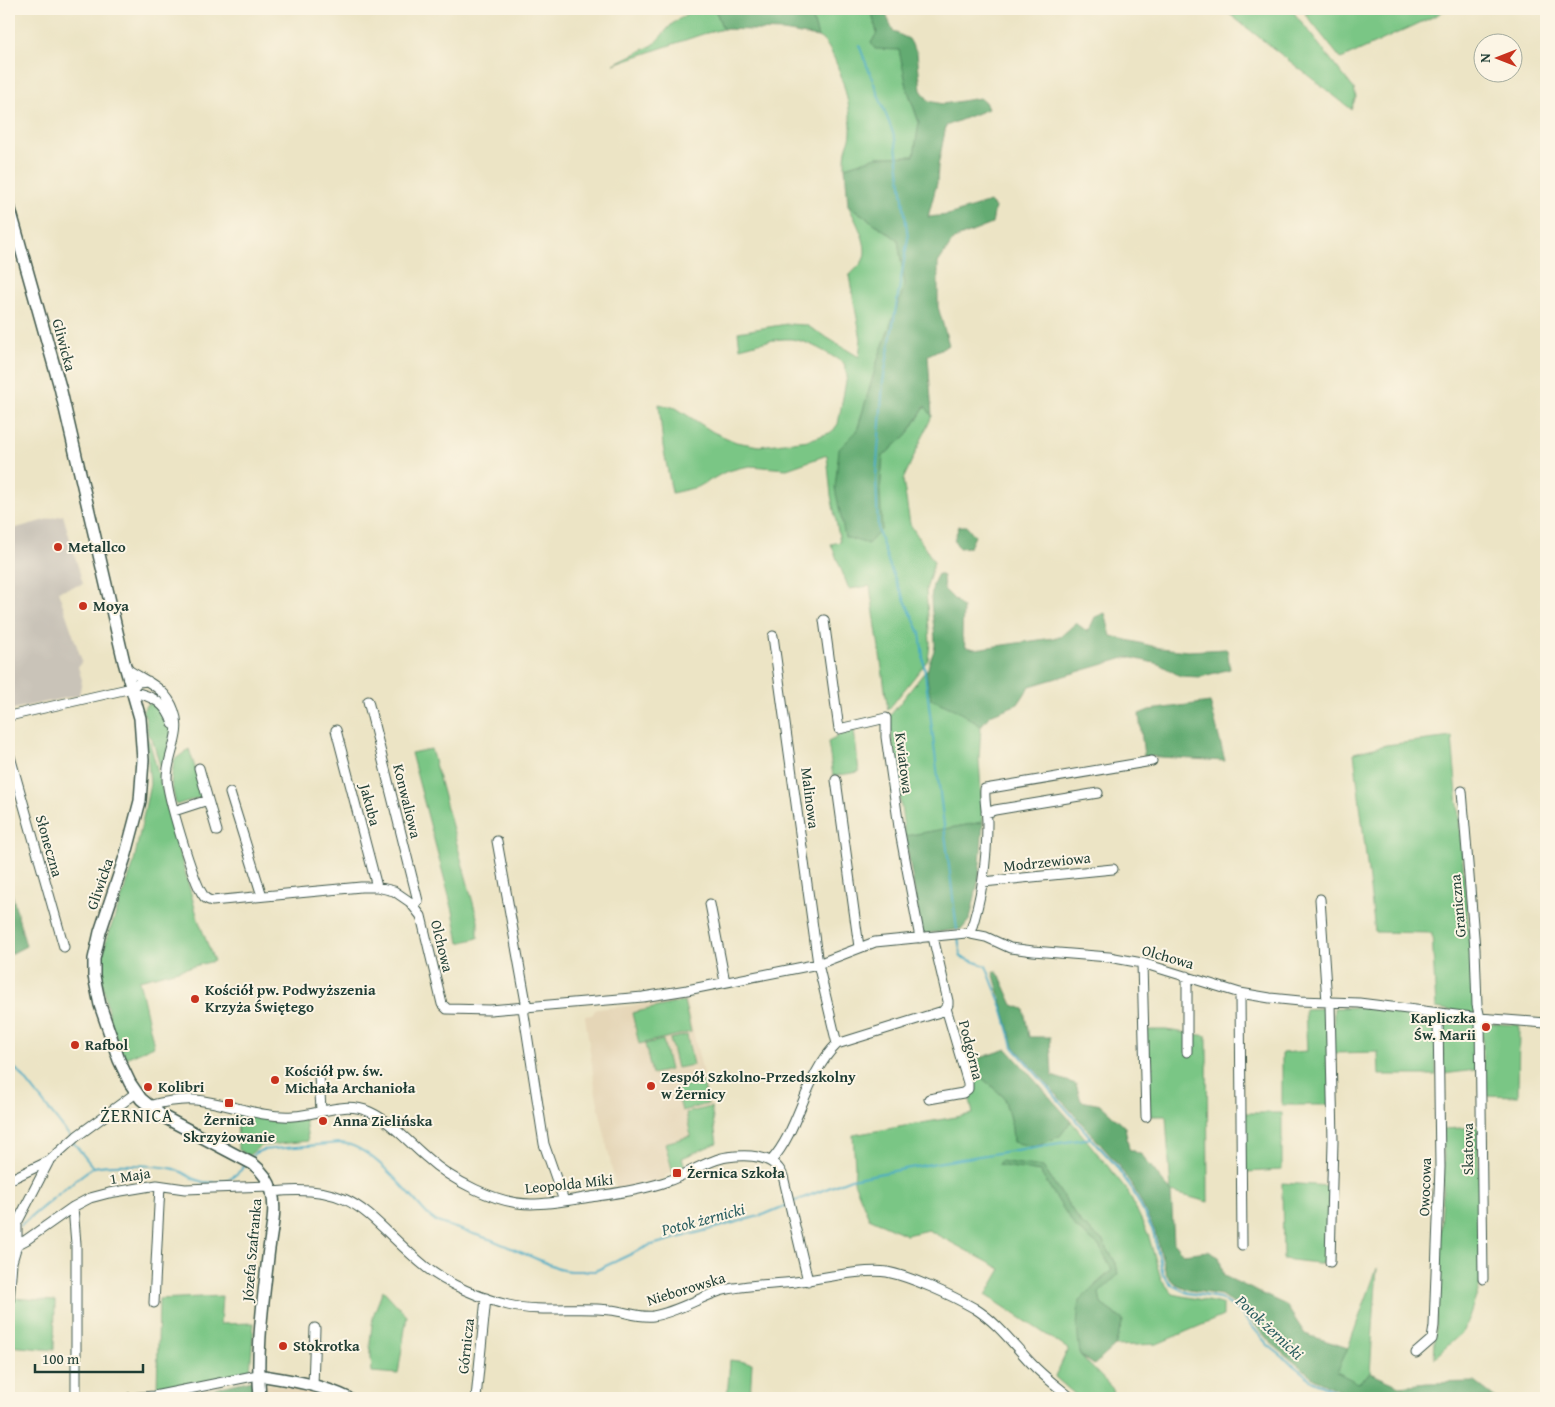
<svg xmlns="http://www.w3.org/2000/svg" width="1555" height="1407" viewBox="0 0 1555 1407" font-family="'Gentium Book Plus',serif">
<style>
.built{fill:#e5d6b7}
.industrial{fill:#c9c3b8}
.green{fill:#7ac685;stroke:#4c825c}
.forest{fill:#63ab72;stroke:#417453}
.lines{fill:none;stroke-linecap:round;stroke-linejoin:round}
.stream{stroke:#45abc5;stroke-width:2}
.street-casing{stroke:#3e564a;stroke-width:11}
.secondary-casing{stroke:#3e564a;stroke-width:14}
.street{stroke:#fff;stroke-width:9}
.secondary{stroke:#fff;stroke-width:11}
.poi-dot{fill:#c8321e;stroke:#fcf5e5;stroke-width:2}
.labels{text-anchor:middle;stroke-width:4;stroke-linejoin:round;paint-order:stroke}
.street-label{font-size:15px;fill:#1f3d34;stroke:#fcf5e5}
.poi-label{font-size:15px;font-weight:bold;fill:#1f3d34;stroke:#fcf5e5;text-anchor:start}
.water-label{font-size:16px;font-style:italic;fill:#2a5e60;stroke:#fcf5e5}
.quarter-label{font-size:18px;letter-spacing:1px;fill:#1f3d34;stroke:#fcf5e5}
</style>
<rect width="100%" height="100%" fill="#fcf5e5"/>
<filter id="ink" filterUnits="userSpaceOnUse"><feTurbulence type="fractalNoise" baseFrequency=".02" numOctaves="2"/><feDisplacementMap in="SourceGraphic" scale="10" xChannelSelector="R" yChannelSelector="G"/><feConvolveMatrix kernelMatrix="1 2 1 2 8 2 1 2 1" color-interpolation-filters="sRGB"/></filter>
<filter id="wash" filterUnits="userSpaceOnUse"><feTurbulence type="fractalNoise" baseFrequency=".0096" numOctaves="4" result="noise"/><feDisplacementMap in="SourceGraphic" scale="20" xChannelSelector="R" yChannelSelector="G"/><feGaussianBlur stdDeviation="1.12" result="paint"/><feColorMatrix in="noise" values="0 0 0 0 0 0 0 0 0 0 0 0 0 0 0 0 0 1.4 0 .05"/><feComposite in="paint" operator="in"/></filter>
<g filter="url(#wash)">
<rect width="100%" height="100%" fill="#ece4c5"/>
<path class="built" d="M681 997 686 1001 711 1107 686 1113 691 1136 665 1143 672 1172 666 1175 664 1179 650 1183 646 1181 641 1182V1184L616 1189 596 1094 585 1016 592 1015 596 1009 639 1005Z
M262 1383 326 1394 336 1398H263Z"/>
<path class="industrial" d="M63 515 83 584 58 591 82 661 78 667 82 680 79 695 9 710V530Z"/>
<path class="green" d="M688 9H715L723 29 703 34 614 64 653 45 673 23 690 12Z
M818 9H871L877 33 871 43 899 50 908 91 919 123 914 156 877 157 845 167C845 162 845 156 846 151 847 145 851 139 851 133 853 113 837 45 818 37L813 20Z
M1223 9H1291L1354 89 1356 97 1351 109Z
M1317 9H1446L1437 15 1341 59 1305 14Z
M848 205 898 240 905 285 879 356 857 431 839 449 880 491 883 456 907 435 926 406 932 416 903 480 910 524 934 562 926 590 930 643 928 660 888 710 870 586 849 589 831 544 840 542 831 495 827 455 787 469 750 466 739 468 725 472 698 487 672 493 663 446 659 404 676 408 713 432 736 442 759 446 809 440 832 432 838 424 847 376 844 363C828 354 810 341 791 339 774 338 756 344 740 348L738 332 787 324 806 325 859 357 861 339 849 276C853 271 859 267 862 262 872 247 854 219 848 205Z
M927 669 931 699 956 710 981 726 979 759 983 822 905 836 889 717Z
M147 704H157L169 719 172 731 165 761 163 777 152 738 148 735 145 715 142 712Z
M854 730 859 772 833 776 828 742 836 738V736Z
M1452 737 1476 1015 1436 1008 1432 933 1375 932 1354 753 1386 745Z
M146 738 149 740 198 919 214 961 139 980 154 1046 123 1059 109 1017 100 969 106 941 133 866 150 784Z
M189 749 204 796 176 805 171 782 174 760Z
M431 749 478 921V938L459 943 453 911 411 753Z
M684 1001 691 1032 639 1044 632 1013Z
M1359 1007 1433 1017 1436 1023V1075H1379L1378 1052 1333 1053 1334 1008Z
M1327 1008 1333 1105H1282V1053L1307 1051 1305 1009Z
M1443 1019 1477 1022 1476 1070 1443 1074Z
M1482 1023 1519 1025 1518 1096 1483 1095Z
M1146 1030H1166L1207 1036 1208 1202 1171 1192 1166 1116H1148Z
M687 1035 693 1065 677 1068 670 1039Z
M663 1040 670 1070 652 1074 645 1044Z
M965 1063 1004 1097 1012 1127 1013 1142 1060 1136 1071 1121 1127 1190 1148 1234 1161 1279 1173 1294 1217 1303 1223 1305V1316L1157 1344 1115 1346 1123 1320 1101 1304 1099 1292 1118 1275 1116 1263 1102 1240 1081 1223 1043 1167 999 1165 1040 1172 1075 1227 1099 1246 1112 1270 1095 1285 1080 1355 1114 1390 1108 1398H1079L1055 1377 1068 1349 986 1295 1001 1269 928 1230 906 1235 869 1218 854 1182 855 1167 853 1135 973 1114 969 1095 974 1088Z
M703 1082 708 1104 682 1111 676 1088Z
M711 1107 717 1143 682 1158 686 1169 673 1173 665 1143 691 1136 686 1113Z
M237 1113 272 1121 305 1119 308 1141 260 1146 248 1156 238 1149Z
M1243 1113H1282V1170L1245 1172Z
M1478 1127 1481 1283 1464 1331 1434 1358 1444 1172 1443 1129Z
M1282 1183 1330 1186 1326 1264 1283 1259Z
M1377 1268 1370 1373 1358 1384 1336 1372 1348 1348Z
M383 1290 407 1316 398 1374 372 1372 370 1342 373 1316Z
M222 1296 220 1324 254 1323 250 1372 157 1392 159 1299Z
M13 1298 55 1301 54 1350 9 1346Z
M730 1360 752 1363 750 1398H727Z"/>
<path class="forest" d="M715 9H818L813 20 818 37 783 31 723 29Z
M871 9H885L887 17 894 32 909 39 917 53 921 90 929 101 943 104 980 98 985 102 988 109 946 126 938 166 937 183 928 217 948 215 990 202 995 207 992 224 954 239 938 263V307L949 345 928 355 932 416 925 406 907 435 883 456 880 491 882 529 868 544 845 537 835 488 839 449 857 431 879 356 905 285 898 240 848 205 845 167 877 157 914 156 919 122 908 91 899 50 875 49 871 43 877 33Z
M959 526H967L975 536 970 547 959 548 954 540Z
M938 574 943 576 944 589 963 608 962 637 966 647 975 649 1060 637 1076 623 1088 632 1095 617 1105 613 1111 636 1160 648 1188 651 1227 649 1230 669 1200 677 1180 676 1159 664 1128 657 1030 686 1018 704 990 715 981 726 956 710 931 699C930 690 925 676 928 668 929 660 934 654 935 646 936 621 924 596 938 574Z
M1210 702 1225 761 1144 756 1139 714 1149 710Z
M983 822 979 878 970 919 962 929 922 934 905 836Z
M9 883 26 946 9 955Z
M995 970 1000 976 1013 1005 1024 1009 1029 1037H1050L1052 1076 1076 1084 1081 1101 1101 1105 1125 1127 1129 1149 1142 1155 1171 1192 1174 1243 1183 1254 1208 1251 1219 1257 1224 1276 1286 1305 1305 1334 1348 1348 1337 1372 1358 1383 1370 1373 1400 1386 1427 1383 1475 1382 1496 1398H1356L1315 1379 1271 1343 1241 1309 1221 1295 1189 1290 1174 1283 1166 1274 1155 1231 1134 1188 1115 1161 1014 1046 993 972Z
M1007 1049 1071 1121 1060 1136 1035 1147 1013 1142 1012 1127 1004 1097 965 1063Z
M1000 1161 1043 1167 1081 1223 1102 1240 1116 1263 1118 1275 1099 1293 1101 1304 1123 1320 1115 1346 1094 1365 1080 1355 1077 1327 1079 1301 1112 1270 1099 1246 1075 1227 1040 1172 998 1165Z
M252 1380 254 1398 176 1397Z"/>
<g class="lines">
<path class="stream" d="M859 45 895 138 908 238 883 382 876 477 878 530 891 570 920 633 957 930
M958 937 961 957 986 966 1003 1010 1013 1047 1091 1138
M9 1063 21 1074 71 1138
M73 1142 92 1166
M251 1158 254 1154 262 1150 340 1143C371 1144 408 1194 428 1215L437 1222 492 1240 563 1270 571 1271H595L648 1246 763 1215 787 1205
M793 1202 851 1179 936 1163 1091 1138 1113 1162 1132 1189 1153 1231 1163 1275 1172 1285 1188 1293 1220 1298 1239 1311 1268 1345 1313 1381 1351 1398
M20 1226C30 1218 88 1168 94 1167 112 1163 151 1165 170 1168 179 1169 186 1175 194 1179 212 1187 234 1181 245 1165"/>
</g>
</g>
<g filter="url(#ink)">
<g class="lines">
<g class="street-casing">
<path id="street" d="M824 620 839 729 886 718V737L899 827 920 938
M127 669C146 682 166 687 174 711 183 734 167 755 167 778 167 795 193 881 203 895 205 899 208 900 212 901L361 887H377L394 891 410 902 421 916 442 1004 447 1009 490 1010 643 997 687 990 818 964 875 942 966 933 986 937 1010 948 1033 951 1109 957 1142 963 1240 993 1270 998 1300 1001 1359 1003 1480 1018 1546 1023
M133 692C153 696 167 704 173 724
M368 701 418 901 415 906
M9 716 132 688 138 682 148 681
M336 730 377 887
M9 753 64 947
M199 768 208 800
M836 780 859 947
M1462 791 1475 949 1477 1005 1480 1018 1483 1279
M230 793 262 896
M174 811 208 800 217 831
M986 813 995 810 1098 793
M497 841 527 1008
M983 882 1113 869
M1320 899 1327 1002
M710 904 725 982
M970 933C982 897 987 862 987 823 987 812 984 800 985 789L1152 761
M1142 963 1146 1117
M1187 976V1052
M1240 993 1242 1246
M523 1008 544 1144 564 1201
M837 1044 943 1011 948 1005V1001L933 937
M319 1074 321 1111
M929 1099 963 1093 968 1089V1083L946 1008
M148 1106C163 1102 181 1099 196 1100 229 1103 259 1118 293 1116 320 1115 343 1100 370 1112 392 1122 408 1142 426 1157 451 1180 496 1204 531 1204 551 1204 571 1200 591 1197 616 1193 643 1190 668 1181 687 1175 707 1160 727 1157 748 1154 774 1154 783 1176L808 1281
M771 1161C801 1127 804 1076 837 1044L818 964 773 636
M9 1180 49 1161 77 1136 136 1093
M272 1192C360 1182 368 1220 427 1268 447 1284 483 1299 508 1305 541 1313 576 1306 610 1310 624 1311 639 1318 653 1316 677 1312 698 1298 720 1291 744 1284 771 1285 795 1282 819 1279 865 1268 887 1272 912 1277 951 1295 974 1308 997 1322 1012 1343 1031 1363 1043 1376 1058 1387 1071 1398
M73 1207 76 1244V1398
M9 1249 26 1240 73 1207 90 1198 109 1193 157 1185 185 1189 270 1186
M1330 1262 1333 1141 1330 1003
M9 1303 12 1262 17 1245V1223L49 1161
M154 1303 160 1186
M1416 1353 1432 1339 1434 1326 1440 1167 1438 1014
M313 1386 315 1328
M129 1398 154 1396 258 1375
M476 1398 486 1298"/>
</g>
<g class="secondary-casing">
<path id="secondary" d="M9 206 60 387 124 662 140 718 143 760 140 801 126 854 100 932 94 959V976L100 1005 119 1060 130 1083 141 1099 162 1116 253 1164C262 1171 269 1180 272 1192 277 1212 270 1236 268 1257 263 1303 256 1351 260 1398
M258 1375C288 1380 320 1384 348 1398"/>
</g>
<use href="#street" class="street"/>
<use href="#secondary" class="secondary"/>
</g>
</g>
<g class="poi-dot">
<circle cx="58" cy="547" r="5"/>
<circle cx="83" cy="606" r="5"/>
<circle cx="195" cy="999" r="5"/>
<circle cx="1486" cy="1027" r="5"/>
<circle cx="75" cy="1045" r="5"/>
<circle cx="275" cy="1080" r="5"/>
<circle cx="651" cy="1086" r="5"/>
<circle cx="148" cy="1087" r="5"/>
<rect x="224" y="1098" width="10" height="10" rx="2.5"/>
<circle cx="323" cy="1121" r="5"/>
<rect x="672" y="1168" width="10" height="10" rx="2.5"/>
<circle cx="283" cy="1346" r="5"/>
</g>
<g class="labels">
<g class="street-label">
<text transform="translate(64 345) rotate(75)" y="5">Gliwicka</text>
<text transform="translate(904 763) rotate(83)" y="5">Kwiatowa</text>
<text transform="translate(810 798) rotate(83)" y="5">Malinowa</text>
<text transform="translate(407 801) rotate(76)" y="5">Konwaliowa</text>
<text transform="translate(370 805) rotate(75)" y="5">Jakuba</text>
<text transform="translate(49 846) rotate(74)" y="5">Słoneczna</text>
<text transform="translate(1047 862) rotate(-6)" y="5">Modrzewiowa</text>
<text transform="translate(100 884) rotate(-71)" y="5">Gliwicka</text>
<text transform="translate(1458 906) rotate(-95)" y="5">Graniczna</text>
<text transform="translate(442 946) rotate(76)" y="5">Olchowa</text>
<text transform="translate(1168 957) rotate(16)" y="5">Olchowa</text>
<text transform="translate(971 1050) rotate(76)" y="5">Podgórna</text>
<text transform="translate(1468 1149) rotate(-90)" y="5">Skatowa</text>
<text transform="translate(130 1176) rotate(-9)" y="5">1 Maja</text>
<text transform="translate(569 1184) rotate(-6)" y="5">Leopolda Miki</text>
<text transform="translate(1425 1187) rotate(-88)" y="5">Owocowa</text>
<text transform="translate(252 1250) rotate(-85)" y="5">Józefa Szafranka</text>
<text transform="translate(686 1289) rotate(-17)" y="5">Nieborowska</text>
<text transform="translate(466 1346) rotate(-84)" y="5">Górnicza</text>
</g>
<g class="poi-label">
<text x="68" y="552">Metallco</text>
<text x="93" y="611">Moya</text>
<text x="205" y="995">Kościół pw. Podwyższenia<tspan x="205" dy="17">Krzyża Świętego</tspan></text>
<text x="1476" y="1023" text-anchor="end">Kapliczka<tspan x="1476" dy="17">Św. Marii</tspan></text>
<text x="85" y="1050">Rafbol</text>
<text x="285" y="1076">Kościół pw. św.<tspan x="285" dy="17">Michała Archanioła</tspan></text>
<text x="661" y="1082">Zespół Szkolno-Przedszkolny<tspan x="661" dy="17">w Żernicy</tspan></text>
<text x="158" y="1092">Kolibri</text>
<text x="229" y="1125" text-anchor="middle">Żernica<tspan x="229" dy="17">Skrzyżowanie</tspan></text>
<text x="333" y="1126">Anna Zielińska</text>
<text x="687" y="1178">Żernica Szkoła</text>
<text x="293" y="1351">Stokrotka</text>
</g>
<g class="water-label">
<text transform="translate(703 1219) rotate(-15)" y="6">Potok żernicki</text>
<text transform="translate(1270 1327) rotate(43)" y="6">Potok żernicki</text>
</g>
<g class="quarter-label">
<text x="137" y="1122">ŻERNICA</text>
</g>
</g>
<rect width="1555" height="1407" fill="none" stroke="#fcf5e5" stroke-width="30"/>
<g transform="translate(1498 58) rotate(270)"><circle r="24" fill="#fcf5e5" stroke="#a4ab9e"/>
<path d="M0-4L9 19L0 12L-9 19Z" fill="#c8321e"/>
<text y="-8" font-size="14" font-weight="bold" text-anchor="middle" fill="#1f3d34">N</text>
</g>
<path d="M35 1364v8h108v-8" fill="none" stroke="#1f3d34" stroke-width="2.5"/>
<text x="42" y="1364" font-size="15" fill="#1f3d34" stroke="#fcf5e5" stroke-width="4" paint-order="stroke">100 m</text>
</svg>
